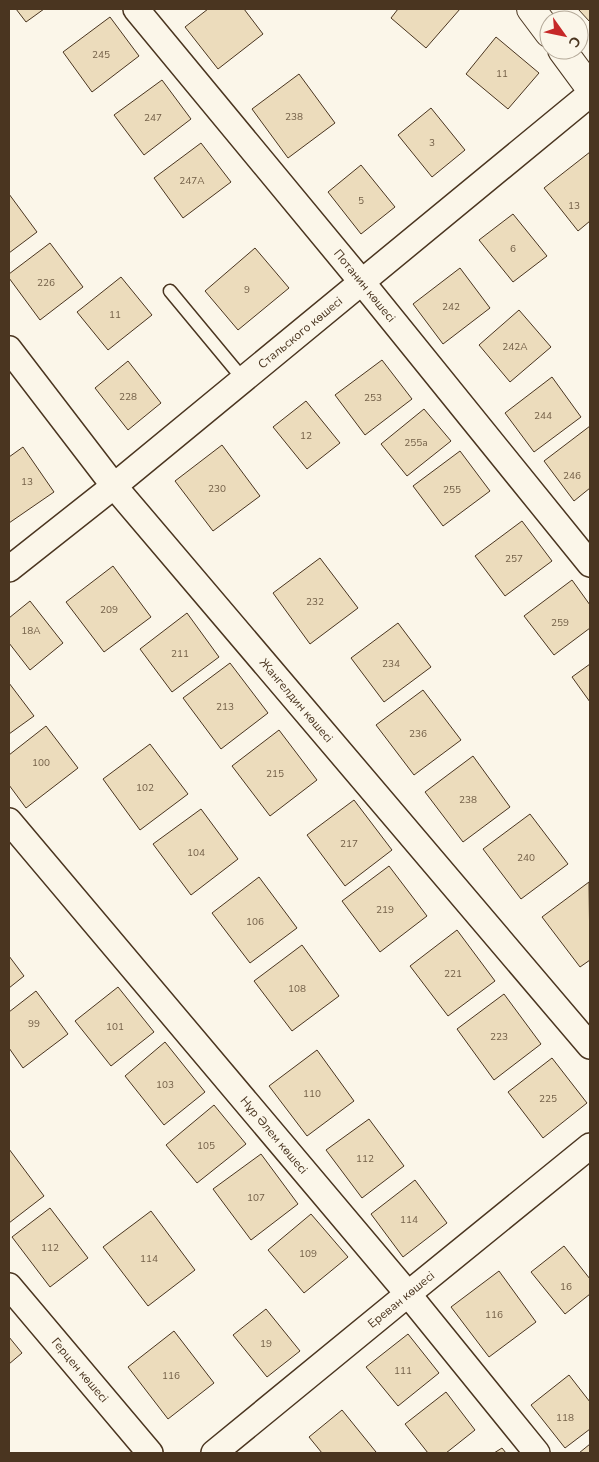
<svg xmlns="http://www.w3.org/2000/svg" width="599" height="1462" viewBox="0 0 599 1462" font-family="'Nunito Sans',sans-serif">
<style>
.building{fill:#ecdcbc;stroke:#4a3520}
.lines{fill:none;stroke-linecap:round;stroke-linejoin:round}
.lane-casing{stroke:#4a3520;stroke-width:15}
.street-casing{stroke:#4a3520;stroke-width:28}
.secondary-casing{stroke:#4a3520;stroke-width:30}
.lane{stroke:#fbf6e9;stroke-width:12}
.street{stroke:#fbf6e9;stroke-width:25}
.secondary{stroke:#fbf6e9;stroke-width:28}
.labels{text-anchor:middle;stroke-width:4;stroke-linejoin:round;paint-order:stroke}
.number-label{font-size:10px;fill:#725f47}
.street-label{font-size:12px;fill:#4a3520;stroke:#fbf6e9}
</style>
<rect width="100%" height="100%" fill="#fbf6e9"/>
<path class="building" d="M16 9H44L26 22Z
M208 9H244L263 34 218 69 185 27Z
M398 9H460L426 48 391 18Z
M578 9H590V22Z
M110 17 139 56 92 92 63 52Z
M496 37 539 73 508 109 466 74Z
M299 74 335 123 288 158 252 109Z
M162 80 191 119 144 155 114 115Z
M431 108 465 150 432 177 398 135Z
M201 143 231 182 183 218 154 178Z
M590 152V221L578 231 544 188Z
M361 165 395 207 361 234 328 192Z
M9 194 37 232 9 253Z
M513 214 547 256 513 282 479 240Z
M50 243 83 287 40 320 9 278V274Z
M255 248 289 288 238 330 205 291Z
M460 268 490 308 443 344 413 304Z
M121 277 152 315 108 350 77 312Z
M519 310 551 347 510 382 479 345Z
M382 360 412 399 365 435 335 395Z
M128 361 161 403 128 430 95 388Z
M552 377 581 417 534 452 505 413Z
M306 401 340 443 307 469 273 427Z
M424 409 451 441 407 476 381 444Z
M590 426V488L574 501 544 461Z
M222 445 260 496 213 531 175 481Z
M23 447 54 492 9 523V457Z
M460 451 490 491 443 526 413 486Z
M522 521 552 561 505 596 475 556Z
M320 558 358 608 310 644 273 593Z
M113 566 151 617 104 652 66 602Z
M572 580 590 605V628L554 655 524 616Z
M30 601 63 643 30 670 9 643V618Z
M187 613 219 657 172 692 140 649Z
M398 623 431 667 384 702 351 658Z
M230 663 268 713 221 749 183 698Z
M590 664V702L572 677Z
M9 683 34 716 9 734Z
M423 690 461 740 414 775 376 725Z
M46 726 78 768 26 808 9 785V755Z
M279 730 317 780 270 816 232 766Z
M150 744 188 794 140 830 103 779Z
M473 756 510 807 463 842 425 792Z
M354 800 392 850 345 886 307 835Z
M201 809 238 859 191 895 153 844Z
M530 814 568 864 521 899 483 849Z
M389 866 427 916 380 952 342 901Z
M259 877 297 928 250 963 212 913Z
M589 882 590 960 580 967 542 917Z
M457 930 495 981 448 1016 410 966Z
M302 945 339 996 292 1031 254 981Z
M9 956 24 976 9 988Z
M118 987 154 1032 111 1066 75 1021Z
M36 991 68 1034 23 1068 9 1048V1012Z
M504 994 541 1044 494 1080 457 1029Z
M165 1042 205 1092 164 1125 125 1076Z
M317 1050 354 1101 307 1136 269 1086Z
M552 1058 587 1103 543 1138 508 1092Z
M214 1105 246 1144 197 1183 166 1145Z
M369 1119 404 1166 362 1198 326 1150Z
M9 1149 44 1196 9 1223Z
M261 1154 298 1204 251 1240 213 1189Z
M415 1180 447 1223 403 1257 371 1214Z
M50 1208 88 1258 50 1287 12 1237Z
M151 1211 195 1270 148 1306 103 1247Z
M311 1214 348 1257 304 1293 268 1250Z
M564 1246 590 1279V1294L565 1314 531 1272Z
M499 1271 536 1322 489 1357 451 1307Z
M266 1309 300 1351 267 1377 233 1335Z
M174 1331 214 1383 168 1419 128 1367Z
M408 1334 439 1373 398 1406 366 1367Z
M9 1337 22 1353 9 1364Z
M569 1375 590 1402V1429L565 1448 531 1405Z
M446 1392 475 1430 446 1453H428L405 1424Z
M342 1410 376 1452 374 1453H322L309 1437Z
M590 1444V1453H579Z
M502 1448 506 1453H494Z"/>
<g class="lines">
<g class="lane-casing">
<path id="lane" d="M170 291 243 379"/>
</g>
<g class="street-casing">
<g id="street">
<path id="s1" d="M136 9 361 281 590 564"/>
<path id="s2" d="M9 349 114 486 590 1046"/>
<path id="s3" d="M9 569 114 486 590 94"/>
<path id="s4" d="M9 821 408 1294 537 1453"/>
<path id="s5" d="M9 1286 150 1453"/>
<path id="s6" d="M214 1453 408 1294 590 1146"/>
</g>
</g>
<g class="secondary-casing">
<path id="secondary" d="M531 9 549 33
M562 50 590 88"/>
</g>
<use href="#lane" class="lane"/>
<use href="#street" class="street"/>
<use href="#secondary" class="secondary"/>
</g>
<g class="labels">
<g class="number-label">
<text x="101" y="58">245</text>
<text x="502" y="77">11</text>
<text x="294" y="120">238</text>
<text x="153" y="121">247</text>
<text x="432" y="146">3</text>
<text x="192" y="184">247А</text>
<text x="361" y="204">5</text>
<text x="574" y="209">13</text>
<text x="513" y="252">6</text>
<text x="46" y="286">226</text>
<text x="247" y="293">9</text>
<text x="451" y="310">242</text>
<text x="115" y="318">11</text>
<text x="515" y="350">242А</text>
<text x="128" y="400">228</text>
<text x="373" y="401">253</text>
<text x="543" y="419">244</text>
<text x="306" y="439">12</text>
<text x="416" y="446">255а</text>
<text x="572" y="479">246</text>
<text x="27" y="485">13</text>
<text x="217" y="492">230</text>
<text x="452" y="493">255</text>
<text x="514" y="562">257</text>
<text x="315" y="605">232</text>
<text x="109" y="613">209</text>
<text x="560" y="626">259</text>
<text x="31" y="634">18А</text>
<text x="180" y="657">211</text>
<text x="391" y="667">234</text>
<text x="225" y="710">213</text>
<text x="418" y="737">236</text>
<text x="41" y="766">100</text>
<text x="275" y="777">215</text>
<text x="145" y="791">102</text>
<text x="468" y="803">238</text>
<text x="349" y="847">217</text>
<text x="196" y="856">104</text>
<text x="526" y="861">240</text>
<text x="385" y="913">219</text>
<text x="255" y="925">106</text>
<text x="453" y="977">221</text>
<text x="297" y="992">108</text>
<text x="34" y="1027">99</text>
<text x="115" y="1030">101</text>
<text x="499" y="1040">223</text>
<text x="165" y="1088">103</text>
<text x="312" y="1097">110</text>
<text x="548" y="1102">225</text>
<text x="206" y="1149">105</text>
<text x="365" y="1162">112</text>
<text x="256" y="1201">107</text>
<text x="409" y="1223">114</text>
<text x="50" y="1251">112</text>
<text x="308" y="1257">109</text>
<text x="149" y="1262">114</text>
<text x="566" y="1290">16</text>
<text x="494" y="1318">116</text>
<text x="266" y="1347">19</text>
<text x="403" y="1374">111</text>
<text x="171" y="1379">116</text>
<text x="565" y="1421">118</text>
</g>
<g class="street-label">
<text dy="4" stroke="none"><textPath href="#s1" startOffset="359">Потанин көшесі</textPath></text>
<text dy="4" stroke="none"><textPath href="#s3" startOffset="375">Стальского көшесі</textPath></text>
<text dy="4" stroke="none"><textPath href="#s2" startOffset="454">Жангелдин көшесі</textPath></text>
<text dy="4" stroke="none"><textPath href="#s4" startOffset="411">Нұр Әлем көшесі</textPath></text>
<text dy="4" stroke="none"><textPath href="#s6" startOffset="242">Ереван көшесі</textPath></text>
<text dy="4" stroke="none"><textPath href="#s5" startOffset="110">Герцен көшесі</textPath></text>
</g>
</g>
<rect width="599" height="1462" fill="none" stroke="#4a3520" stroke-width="20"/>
<g transform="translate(564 35) rotate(123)"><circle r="24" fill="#fbf6e9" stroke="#b4a999"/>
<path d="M0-4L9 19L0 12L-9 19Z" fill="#c62828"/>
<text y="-8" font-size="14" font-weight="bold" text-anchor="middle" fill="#4a3520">С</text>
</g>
</svg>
